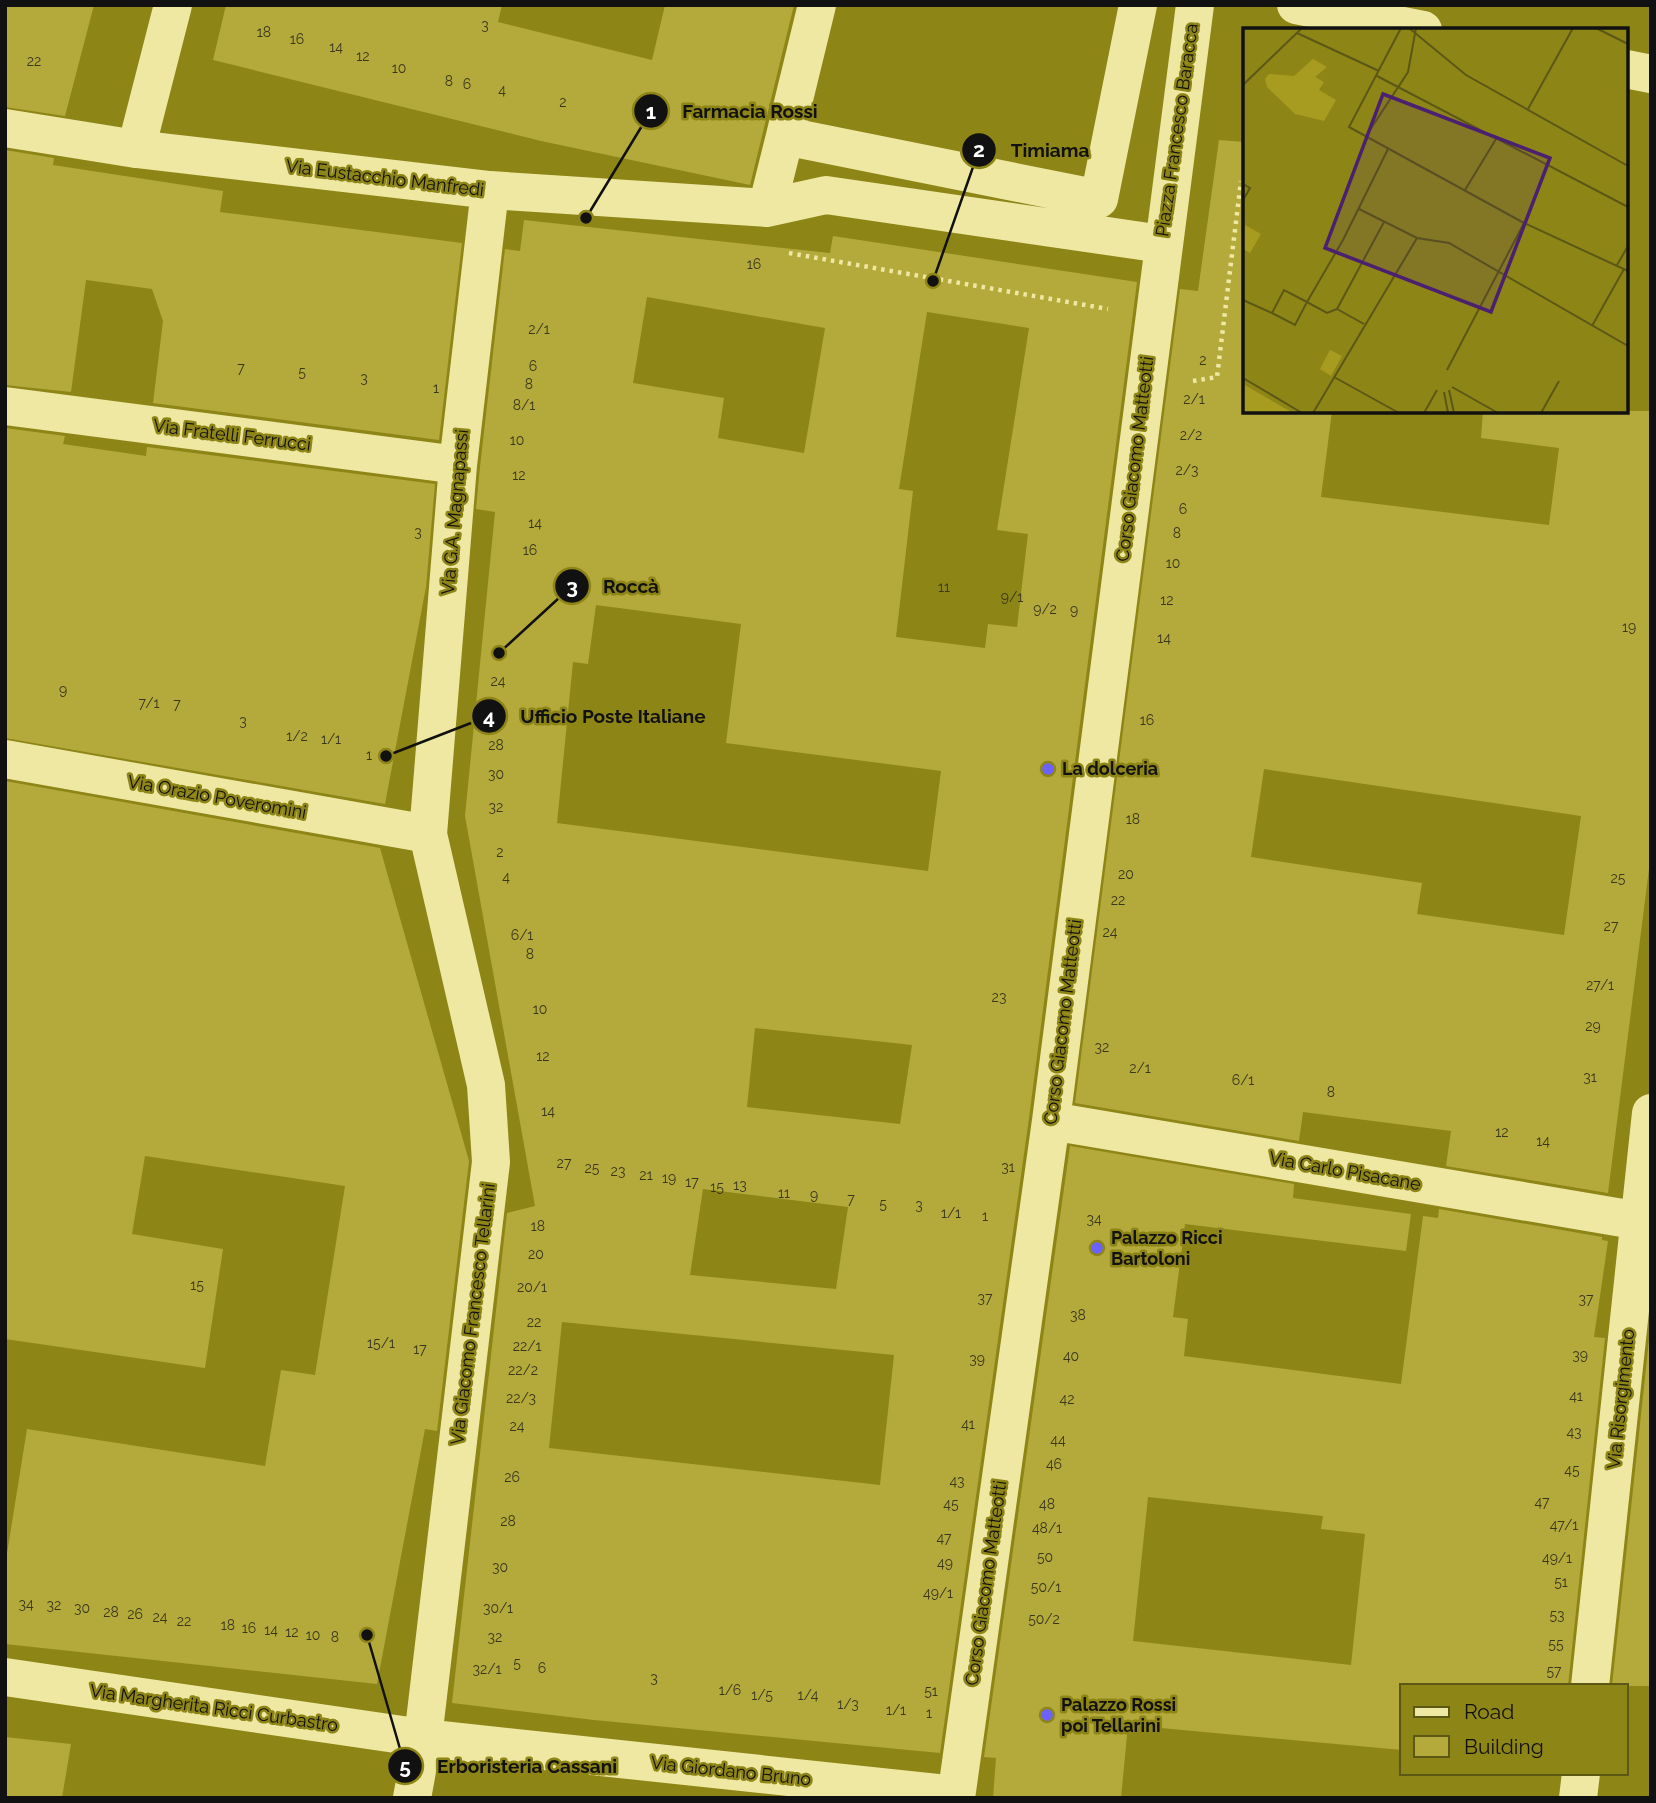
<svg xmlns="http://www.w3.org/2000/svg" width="1656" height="1803" viewBox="0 0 1656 1803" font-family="Raleway,sans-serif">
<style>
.building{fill:#b4aa3c;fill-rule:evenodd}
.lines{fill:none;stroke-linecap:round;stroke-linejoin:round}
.path{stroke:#efe8a3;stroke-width:4.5;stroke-dasharray:3.5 5;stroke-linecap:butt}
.street{stroke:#efe8a3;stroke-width:38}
.poi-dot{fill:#6c61ff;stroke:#8e8517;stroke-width:2.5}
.labels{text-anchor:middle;stroke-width:5;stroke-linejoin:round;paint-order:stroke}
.number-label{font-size:14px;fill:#3a371c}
.street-label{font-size:18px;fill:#111;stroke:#8e8517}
.poi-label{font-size:18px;font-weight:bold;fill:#111;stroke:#8e8517;text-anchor:start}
.inset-road{fill:none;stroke:#5c5715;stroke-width:2}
.view{fill:#4b2071;fill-opacity:0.15;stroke:#4b2071;stroke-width:3.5}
.inset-edge{fill:none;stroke:#111;stroke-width:3.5}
.leader{fill:none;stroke:#111;stroke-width:2.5}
.callout-dot{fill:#111;stroke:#8e8517;stroke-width:2.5}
.mark-label{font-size:21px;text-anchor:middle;font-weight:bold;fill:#fff}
.callout-label{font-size:19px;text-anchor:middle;font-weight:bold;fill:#111;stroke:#8e8517;stroke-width:5;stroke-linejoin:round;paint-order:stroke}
</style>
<rect width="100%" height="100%" fill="#8e8517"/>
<path class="building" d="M5 5H94L65 116 5 107Z
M226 5H502L498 22 652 60 665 5H794L750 185 541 141 213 60Z
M1219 140 1245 142V411H1332L1321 497 1549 525 1559 448 1481 438 1483 411H1651V853L1608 1193 1446 1166 1451 1131 1303 1112 1299 1141 1075 1103 1180 289 1198 291ZM1264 769 1581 816 1564 935 1417 914 1422 883 1251 857Z
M5 150 54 158 53 165 223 191 220 212 462 243 439 440 153 403 163 321 152 289 86 280 71 392 5 385Z
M524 220 830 253 833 236 1137 282 1029 1118 940 1753 594 1720 452 1703 507 1213 535 1206 465 816 495 512 476 509 480 467 505 249 520 251ZM647 297 825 328 804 453 718 438 724 398 633 383ZM927 312 1029 328 997 530 1028 534 1017 627 988 624 985 648 896 637 913 491 899 489ZM596 605 741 624 726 743 941 771 928 871 557 823 573 662 588 664ZM755 1028 912 1045 900 1124 747 1107ZM703 1189 848 1207 836 1289 690 1275ZM562 1322 894 1355 880 1485 549 1448Z
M5 428 65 436 63 444 146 456 147 447 435 484 426 587 385 804 5 738Z
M5 781 380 848 469 1161 437 1431 425 1429 377 1684 5 1644V1566L27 1429 265 1466 281 1370 315 1375 345 1186 145 1156 132 1234 223 1249 205 1368 5 1339Z
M1070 1146 1294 1184 1293 1198 1411 1214 1406 1251 1185 1224 1173 1317 1188 1319 1184 1356 1401 1384 1423 1216 1438 1218 1439 1209 1602 1237V1240L1608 1241 1594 1337 1605 1338 1568 1686H1402V1750L1128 1725 1121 1798H993L996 1758 984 1757ZM1148 1497 1323 1516 1321 1529 1365 1534 1351 1665 1133 1641Z
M1649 1340 1651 1686H1612Z
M5 1737 71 1744 62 1798H5Z"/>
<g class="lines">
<path class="path" d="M789 253 1108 309
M1193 381 1217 377 1241 181"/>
<path class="street" d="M817 5 785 136 1099 199 1138 5
M1296 5 1423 30
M1626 69 1651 74
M5 128 136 149 490 190 767 208 826 195 1162 244
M136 149 173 5
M767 208 785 136
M5 406 458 465
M5 759 428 834
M1051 1121 1640 1221
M5 1677 423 1738 956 1795
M1590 1686 1651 1113
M412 1798 423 1738 491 1162 486 1085 428 834 458 465 490 190
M956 1798 1051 1121 1195 5
M1578 1798 1581 1773"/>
</g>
<g class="poi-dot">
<circle cx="1048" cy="769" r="7"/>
<circle cx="1097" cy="1248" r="7"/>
<circle cx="1047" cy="1715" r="7"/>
</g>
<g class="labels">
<g class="number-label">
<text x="485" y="30">3</text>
<text x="264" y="37">18</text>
<text x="297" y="44">16</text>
<text x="336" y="52">14</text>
<text x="363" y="61">12</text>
<text x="34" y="66">22</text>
<text x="399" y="73">10</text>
<text x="449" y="86">8</text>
<text x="467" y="89">6</text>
<text x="502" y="95">4</text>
<text x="563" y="107">2</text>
<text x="754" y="269">16</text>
<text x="539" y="334">2/1</text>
<text x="1203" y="365">2</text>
<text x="533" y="371">6</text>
<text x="241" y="373">7</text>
<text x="302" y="377">5</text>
<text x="364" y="383">3</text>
<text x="529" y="389">8</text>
<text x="436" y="393">1</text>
<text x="1194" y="404">2/1</text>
<text x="524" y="410">8/1</text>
<text x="1191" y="440">2/2</text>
<text x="517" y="445">10</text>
<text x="1187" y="475">2/3</text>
<text x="519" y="480">12</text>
<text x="1183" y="514">6</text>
<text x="535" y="528">14</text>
<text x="418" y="537">3</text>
<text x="1177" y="538">8</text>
<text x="530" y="555">16</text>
<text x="1173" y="568">10</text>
<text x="944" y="592">11</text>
<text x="1012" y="602">9/1</text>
<text x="1167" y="605">12</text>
<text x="1045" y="614">9/2</text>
<text x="1074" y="615">9</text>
<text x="1629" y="632">19</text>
<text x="1164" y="643">14</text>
<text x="498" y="686">24</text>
<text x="63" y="695">9</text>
<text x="149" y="708">7/1</text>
<text x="177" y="709">7</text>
<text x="1147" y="725">16</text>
<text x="243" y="726">3</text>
<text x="297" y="741">1/2</text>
<text x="331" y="744">1/1</text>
<text x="496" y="750">28</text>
<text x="369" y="760">1</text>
<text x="496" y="779">30</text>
<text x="496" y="812">32</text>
<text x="1133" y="824">18</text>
<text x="500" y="857">2</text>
<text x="1126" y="879">20</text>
<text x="506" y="882">4</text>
<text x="1618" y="883">25</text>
<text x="1118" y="905">22</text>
<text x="1611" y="931">27</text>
<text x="1110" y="937">24</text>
<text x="522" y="940">6/1</text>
<text x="530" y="959">8</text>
<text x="1600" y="990">27/1</text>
<text x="999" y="1002">23</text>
<text x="540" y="1014">10</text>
<text x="1593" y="1031">29</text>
<text x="1102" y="1052">32</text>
<text x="543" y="1061">12</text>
<text x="1140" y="1073">2/1</text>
<text x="1590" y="1082">31</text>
<text x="1243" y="1085">6/1</text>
<text x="1331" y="1097">8</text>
<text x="548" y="1116">14</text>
<text x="1502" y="1137">12</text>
<text x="1543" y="1146">14</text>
<text x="564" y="1168">27</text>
<text x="1008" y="1172">31</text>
<text x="592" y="1173">25</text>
<text x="618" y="1176">23</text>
<text x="646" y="1180">21</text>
<text x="669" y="1183">19</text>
<text x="692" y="1187">17</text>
<text x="740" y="1190">13</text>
<text x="717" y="1192">15</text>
<text x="784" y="1198">11</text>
<text x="814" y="1200">9</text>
<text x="851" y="1204">7</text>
<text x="883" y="1209">5</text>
<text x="919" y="1210">3</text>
<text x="951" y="1218">1/1</text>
<text x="985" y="1221">1</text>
<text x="1094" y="1224">34</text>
<text x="538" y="1231">18</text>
<text x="536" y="1259">20</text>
<text x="197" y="1290">15</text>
<text x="532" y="1292">20/1</text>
<text x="985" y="1303">37</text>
<text x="1586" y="1304">37</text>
<text x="1078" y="1320">38</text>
<text x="534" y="1327">22</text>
<text x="381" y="1348">15/1</text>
<text x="527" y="1351">22/1</text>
<text x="420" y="1354">17</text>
<text x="1580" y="1360">39</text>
<text x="1071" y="1361">40</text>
<text x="977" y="1364">39</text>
<text x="523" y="1375">22/2</text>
<text x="1576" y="1401">41</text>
<text x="521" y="1403">22/3</text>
<text x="1067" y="1404">42</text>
<text x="968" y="1429">41</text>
<text x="517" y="1431">24</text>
<text x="1574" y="1437">43</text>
<text x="1058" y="1445">44</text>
<text x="1054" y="1469">46</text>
<text x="1572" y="1475">45</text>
<text x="512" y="1482">26</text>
<text x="957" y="1486">43</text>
<text x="1542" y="1507">47</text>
<text x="951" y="1509">45</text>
<text x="1047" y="1509">48</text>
<text x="508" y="1526">28</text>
<text x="1564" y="1530">47/1</text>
<text x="1047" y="1533">48/1</text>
<text x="944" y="1543">47</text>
<text x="1045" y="1562">50</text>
<text x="1557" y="1563">49/1</text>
<text x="945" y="1568">49</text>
<text x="500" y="1572">30</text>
<text x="1561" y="1587">51</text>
<text x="1046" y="1592">50/1</text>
<text x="938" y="1598">49/1</text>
<text x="26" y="1609">34</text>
<text x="54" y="1610">32</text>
<text x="82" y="1613">30</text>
<text x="498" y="1613">30/1</text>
<text x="111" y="1617">28</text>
<text x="135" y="1619">26</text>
<text x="1557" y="1620">53</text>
<text x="160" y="1622">24</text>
<text x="1044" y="1624">50/2</text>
<text x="184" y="1626">22</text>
<text x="228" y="1630">18</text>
<text x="249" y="1633">16</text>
<text x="271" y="1635">14</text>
<text x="292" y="1637">12</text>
<text x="313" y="1640">10</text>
<text x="335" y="1642">8</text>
<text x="495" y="1642">32</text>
<text x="1556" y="1649">55</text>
<text x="517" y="1668">5</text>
<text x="542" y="1673">6</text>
<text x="487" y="1674">32/1</text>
<text x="1554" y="1676">57</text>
<text x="654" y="1683">3</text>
<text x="730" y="1695">1/6</text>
<text x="931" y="1696">51</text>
<text x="762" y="1700">1/5</text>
<text x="808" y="1700">1/4</text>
<text x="848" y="1709">1/3</text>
<text x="896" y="1715">1/1</text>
<text x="929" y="1718">1</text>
</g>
<g class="street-label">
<text transform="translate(1177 130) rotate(-82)" y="6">Piazza Francesco Baracca</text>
<text transform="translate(385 178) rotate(7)" y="6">Via Eustacchio Manfredi</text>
<text transform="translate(232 435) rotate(7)" y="6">Via Fratelli Ferrucci</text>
<text transform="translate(1135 459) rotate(-83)" y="6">Corso Giacomo Matteotti</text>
<text transform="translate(455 512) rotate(-85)" y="6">Via G.A. Magnapassi</text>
<text transform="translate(217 797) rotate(10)" y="6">Via Orazio Poveromini</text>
<text transform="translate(1063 1022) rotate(-83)" y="6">Corso Giacomo Matteotti</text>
<text transform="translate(1345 1171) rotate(10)" y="6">Via Carlo Pisacane</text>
<text transform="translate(473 1314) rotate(-83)" y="6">Via Giacomo Francesco Tellarini</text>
<text transform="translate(1621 1399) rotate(-84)" y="6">Via Risorgimento</text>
<text transform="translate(986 1583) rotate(-82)" y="6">Corso Giacomo Matteotti</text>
<text transform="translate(214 1708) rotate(8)" y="6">Via Margherita Ricci Curbastro</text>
<text transform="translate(731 1771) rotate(6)" y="6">Via Giordano Bruno</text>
</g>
<g class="poi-label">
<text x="1062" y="775">La dolceria</text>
<text x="1111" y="1244">Palazzo Ricci<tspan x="1111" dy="21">Bartoloni</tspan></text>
<text x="1061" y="1711">Palazzo Rossi<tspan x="1061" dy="21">poi Tellarini</tspan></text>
</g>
</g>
<g transform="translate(1243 28)">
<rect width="385" height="385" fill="#8e8517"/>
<path d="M70 31 84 39 72 49 81 54 76 62 93 72 81 93 52 86 24 59 22 51 26 46 51 48ZM2 197 18 206 7 225 0 221ZM87 322 99 328 88 348 77 341ZM0 356 50 385H0Z" fill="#a79b20"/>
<path class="inset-road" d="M158 0 106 99 281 195 385 243M166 0 223 47 385 138M353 0 385 16M54 5 136 43M134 48 385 179M0 57 59 0M285 81 330 0M123 108 165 44 173 0M0 156 7 160 0 172M222 162 253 111M116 181 174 210 206 215 385 318M374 237 385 218M0 272 29 285M94 281 84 285 64 274 41 262 29 285 52 297 64 274 100 212 145 121M94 281 141 194M94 281 121 296M349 298 381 241M204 342 281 195M91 349 156 385M0 350 59 385M209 359 255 385M206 362 211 385M201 364 205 385M70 385 174 210M181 385 194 362M298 385 316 353"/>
<path class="view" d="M140 66 307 130 248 284 82 220Z"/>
<rect width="385" height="385" class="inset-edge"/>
</g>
<path class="leader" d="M586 218L651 111M933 281L979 150M499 653L572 586M386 756L489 716M367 1635L405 1766"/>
<g class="callout-dot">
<circle cx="586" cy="218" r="7"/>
<circle cx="933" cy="281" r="7"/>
<circle cx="499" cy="653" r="7"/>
<circle cx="386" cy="756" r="7"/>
<circle cx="367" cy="1635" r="7"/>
<circle cx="651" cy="111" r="18"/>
<circle cx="979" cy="150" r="18"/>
<circle cx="572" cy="586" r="18"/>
<circle cx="489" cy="716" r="18"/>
<circle cx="405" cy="1766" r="18"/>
</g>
<g class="mark-label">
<text x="651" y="119">1</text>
<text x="979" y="157">2</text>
<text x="572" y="594">3</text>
<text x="489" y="724">4</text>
<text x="405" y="1774">5</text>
</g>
<g class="callout-label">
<text x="750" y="118">Farmacia Rossi</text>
<text x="1050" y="157">Timiama</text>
<text x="631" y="593">Roccà</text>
<text x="613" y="723">Ufficio Poste Italiane</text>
<text x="527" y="1773">Erboristeria Cassani</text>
</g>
<rect width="1656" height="1803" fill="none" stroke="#111111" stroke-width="14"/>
<rect x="1400" y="1684" width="228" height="91" fill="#8e8517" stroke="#5c5715" stroke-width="2"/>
<rect x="1414" y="1707" width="35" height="10" fill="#efe8a3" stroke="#5c5715" stroke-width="2"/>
<text x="1464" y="1719" font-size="21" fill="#111111">Road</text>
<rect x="1414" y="1736" width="35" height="21" fill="#b4aa3c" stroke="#5c5715" stroke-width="2"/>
<text x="1464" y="1754" font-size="21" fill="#111111">Building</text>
</svg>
